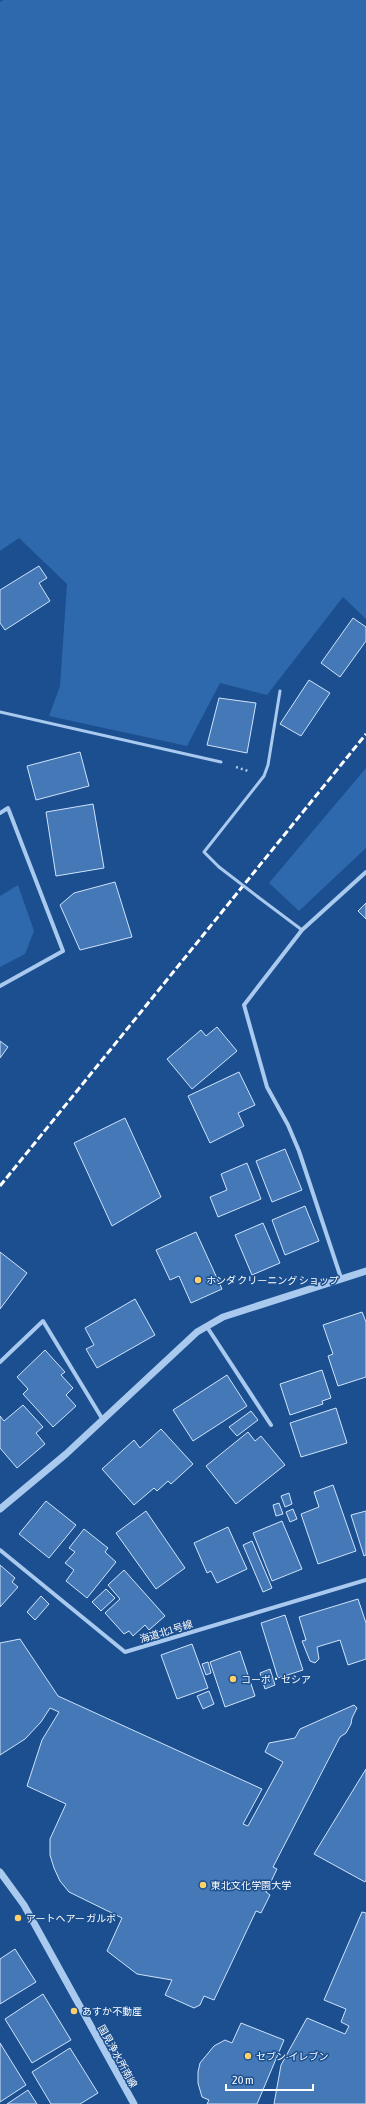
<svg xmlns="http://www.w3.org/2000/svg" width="366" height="2104" viewBox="0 0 366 2104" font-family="'Asap Condensed','Noto Sans JP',sans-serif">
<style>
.green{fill:#2e69ad}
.building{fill:#4478b7;stroke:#cfe3fa}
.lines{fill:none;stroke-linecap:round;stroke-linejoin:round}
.path{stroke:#a9c9ee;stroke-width:2.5;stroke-dasharray:2 3;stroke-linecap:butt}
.service{stroke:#a9c9ee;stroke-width:3}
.minor{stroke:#a9c9ee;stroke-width:4}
.tertiary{stroke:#a9c9ee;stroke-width:7}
.rail{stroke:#fff;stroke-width:3;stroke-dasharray:7 3;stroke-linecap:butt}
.service-bridge{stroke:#a9c9ee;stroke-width:3}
.poi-dot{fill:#ffd166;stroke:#1b4f8f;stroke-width:1.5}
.labels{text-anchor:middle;stroke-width:3;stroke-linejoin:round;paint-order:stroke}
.poi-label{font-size:10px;fill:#fff;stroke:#1b4f8f;text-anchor:start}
.street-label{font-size:10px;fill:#fff;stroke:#1b4f8f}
</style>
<rect width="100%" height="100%" fill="#1b4f8f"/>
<path class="green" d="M3 0H366V619L343 597 267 695 220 683 187 746 49 716 60 686 67 584 19 538 0 551V2Z
M366 768V848L299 911 269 883Z
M18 885 34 931 25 954 0 967V896Z"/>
<path class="building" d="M39 566 47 578 39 583 50 601 5 630 0 623V590Z
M353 618 366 627V641L340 677 321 663Z
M309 680 330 693 301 736 280 724Z
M219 698 256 703 247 753 207 745Z
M80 752 89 786 36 800 27 766Z
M93 804 104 868 56 876 46 812Z
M115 882 132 937 80 950 60 905 74 893Z
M366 903V919L358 911Z
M217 1027 237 1051 192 1089 167 1059 201 1030 206 1036Z
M0 1041 8 1047 0 1058Z
M239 1072 255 1105 238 1113 244 1126 210 1143 188 1096Z
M125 1118 161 1197 112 1226 74 1143Z
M285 1149 302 1190 272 1202 256 1161Z
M247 1163 261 1199 218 1217 210 1197 227 1190 221 1174Z
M305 1206 319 1241 285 1255 272 1220Z
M263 1223 280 1263 252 1275 235 1235Z
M196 1232 222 1289 191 1303 179 1276 170 1280 156 1250Z
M0 1252 27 1273 0 1309Z
M135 1299 155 1335 97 1368 86 1349 94 1345 85 1328Z
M362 1312 366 1322V1377L338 1386 328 1356 333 1354 323 1325Z
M45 1350 65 1372 61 1375 73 1388 66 1395 76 1406 53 1427 23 1394 28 1389 17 1377Z
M322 1370 331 1398 322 1401 323 1404 290 1415 280 1384Z
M227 1375 247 1406 193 1441 173 1410Z
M23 1405 43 1427 36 1433 45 1444 17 1468 0 1448V1416L4 1421Z
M336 1408 347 1443 301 1457 290 1423Z
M251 1411 258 1420 237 1436 229 1427Z
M161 1429 193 1464 171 1484 168 1481 157 1491 154 1488 134 1505 102 1469 134 1440 140 1448Z
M248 1432 255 1441 261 1436 285 1465 236 1504 206 1466Z
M333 1485 356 1551 318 1564 301 1514 319 1507 314 1492Z
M289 1493 292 1504 285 1507 281 1496Z
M46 1501 76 1525 49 1558 19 1534Z
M279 1503 283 1514 276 1516 273 1505Z
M293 1509 297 1519 290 1522 286 1512Z
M146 1511 185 1568 156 1589 116 1533Z
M366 1511V1555L364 1556 351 1515Z
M282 1521 302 1569 272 1581 253 1533Z
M228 1527 247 1569 217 1583 211 1571 207 1573 194 1543Z
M84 1529 108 1548 105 1552 116 1562 87 1598 66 1581 74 1570 65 1563 75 1552 69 1548Z
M252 1541 272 1588 263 1592 243 1545Z
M0 1565 15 1578 12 1582 18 1587 0 1607Z
M124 1570 165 1616 149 1630 145 1625 133 1636 129 1631 124 1634 105 1613 120 1599 108 1585Z
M106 1589 115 1598 101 1611 92 1602Z
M41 1596 49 1604 35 1620 27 1612Z
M358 1599 366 1623V1659L348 1665 340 1640 317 1647 319 1659 315 1663 310 1661 302 1641 306 1640 299 1617Z
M285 1615 303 1670 278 1678 261 1623Z
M20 1639 58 1696 262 1789 243 1824 248 1826 283 1762 265 1752 269 1743 295 1738 300 1729 354 1705 357 1708 352 1718 351 1724 346 1733 340 1737 273 1867 277 1869 266 1892 270 1895 261 1913 256 1911 214 2000 204 1996 200 2005 194 2008 165 1995 172 1980 137 1974 107 1951 122 1918 69 1892 60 1881 54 1868 50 1855V1839L66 1804 27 1786 42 1740 59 1712 50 1708 41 1722 25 1739 0 1755V1643Z
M192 1644 208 1688 177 1699 161 1655Z
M240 1651 255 1696 225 1707 210 1662Z
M208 1662 211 1673 206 1675 202 1664Z
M270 1669 275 1685 265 1689 260 1673Z
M209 1691 214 1704 203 1709 197 1696Z
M366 1769V1880L365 1882 314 1854Z
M362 1912 366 1913V2104H274L281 2065 307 2018 345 2034 349 2026 341 2022 346 2009 324 2000Z
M15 1949 36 1982 0 2004V1959Z
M43 1994 71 2040 32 2063 5 2019Z
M241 2023 284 2040 257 2104H207L209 2100 202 2097 198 2083V2072L200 2063 214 2046 225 2040 232 2043Z
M0 2043 26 2085 0 2102Z
M70 2048 98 2093 80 2104H51L32 2072Z
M28 2090 37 2104H7Z"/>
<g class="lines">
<path class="path" d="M236 767 248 771"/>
<path class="service" d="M0 712 221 762
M219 867 204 852 264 776 268 765 280 691
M258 897 302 930"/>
<path class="minor" d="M0 813 8 808 63 951 0 986
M341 1278 299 1151 288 1125 267 1087 244 1005 302 930 366 872
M207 1327 271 1425
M0 1362 43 1321 103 1420
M0 1550 125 1652 366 1580"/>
<path class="tertiary" d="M0 1509 66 1454 197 1332 223 1317 366 1271
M0 1872 24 1905 134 2104"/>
<path class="rail" d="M0 1186 366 734"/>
<path class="service-bridge" d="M219 867 258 897"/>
</g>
<g class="poi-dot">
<circle cx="198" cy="1280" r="4"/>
<circle cx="233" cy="1679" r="4"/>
<circle cx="203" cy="1885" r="4"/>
<circle cx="18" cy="1918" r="4"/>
<circle cx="74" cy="2011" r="4"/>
<circle cx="248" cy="2056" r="4"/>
</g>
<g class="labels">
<g class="poi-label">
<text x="206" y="1284">ホンダ クリーニング ショップ</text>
<text x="241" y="1683">コーポ・セシア</text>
<text x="211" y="1889">東北文化学園大学</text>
<text x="26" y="1922">アートヘアー ガルボ</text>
<text x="82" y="2015">あすか不動産</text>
<text x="256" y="2060">セブン-イレブン</text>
</g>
<g class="street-label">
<text transform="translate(166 1631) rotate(-17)" y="4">海道北1号線</text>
<text transform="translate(118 2056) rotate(61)" y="4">国見浄水所南線</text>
</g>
</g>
<path d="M226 2084v6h87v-6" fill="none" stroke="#ffffff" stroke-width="2"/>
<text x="232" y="2084" font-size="12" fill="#ffffff" stroke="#1b4f8f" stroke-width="3" paint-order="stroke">20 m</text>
</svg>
